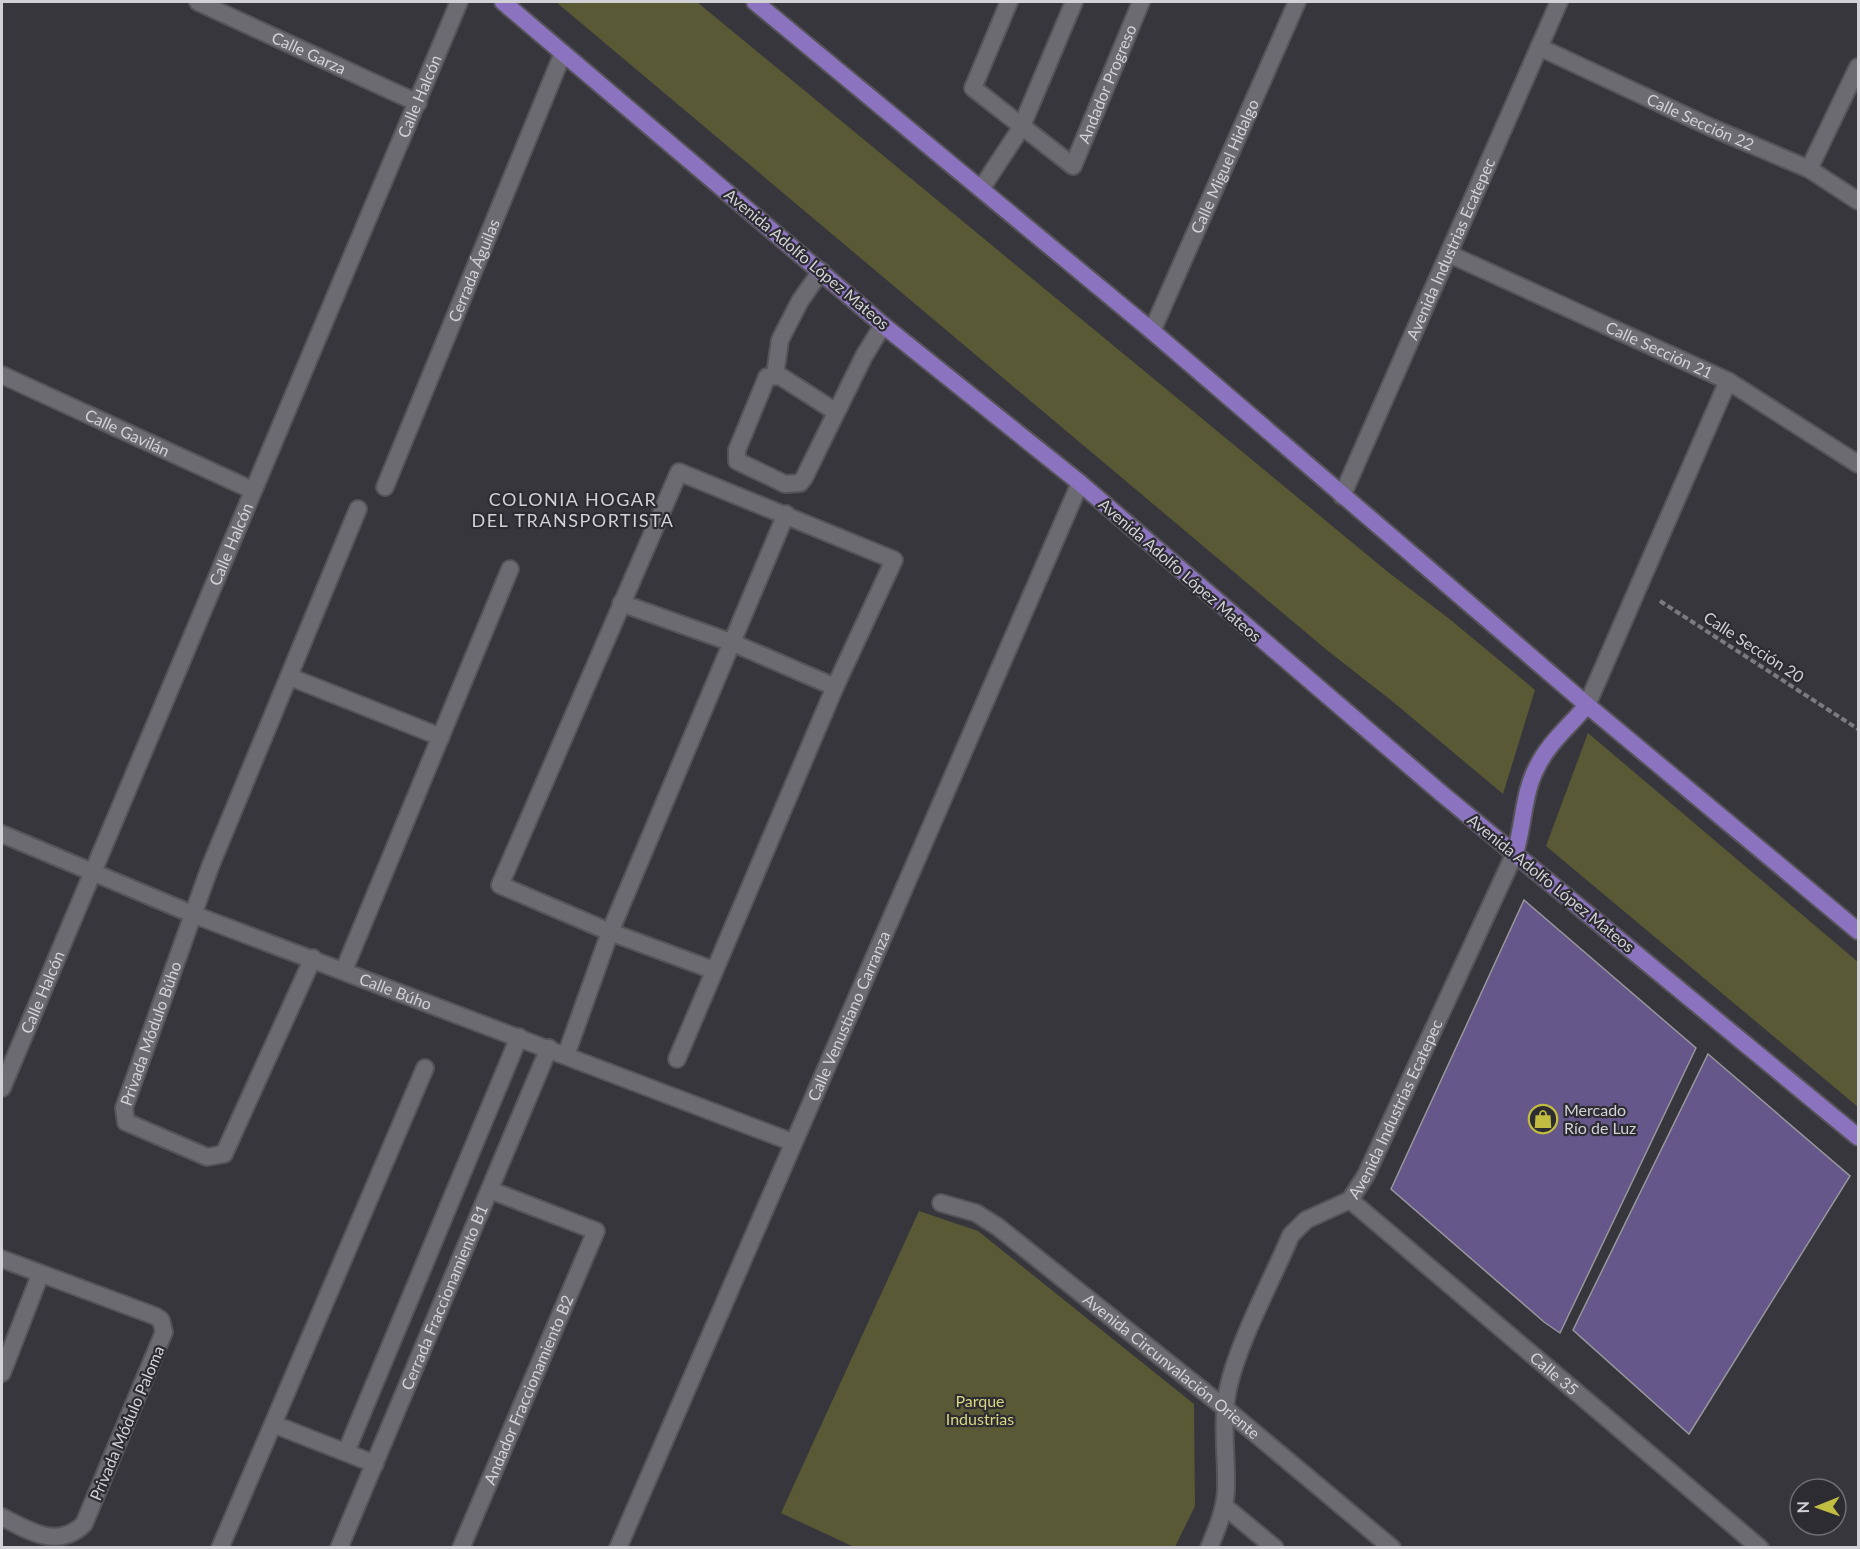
<svg xmlns="http://www.w3.org/2000/svg" width="1860" height="1549" viewBox="0 0 1860 1549" font-family="Lato,sans-serif">
<style>
.green{fill:#595935}
.building{fill:#655789;stroke:#98969d;stroke-width:1.5}
.lines{fill:none;stroke-linecap:round;stroke-linejoin:round}
.service-casing{stroke:#555458;stroke-width:20}
.minor-casing{stroke:#555458;stroke-width:20}
.primary-casing{stroke:#555458;stroke-width:20}
.path{stroke:#7b7a7f;stroke-width:4;stroke-dasharray:6 3;stroke-linecap:butt}
.service{stroke:#6c6b71;stroke-width:16}
.minor{stroke:#6c6b71;stroke-width:16}
.primary{stroke:#8c73bf;stroke-width:16}
.labels{text-anchor:middle;stroke-width:4.5;stroke-linejoin:round;paint-order:stroke}
.street-label{font-size:16px;fill:#d2d1d5;stroke:#2d2c32}
.poi-label{font-size:16px;fill:#d2d1d5;stroke:#2d2c32;text-anchor:start}
.park-label{font-size:16px;fill:#d8d77f;stroke:#2d2c32}
.neighbourhood-label{font-size:18px;letter-spacing:1.5px;fill:#d2d1d5;stroke:#2d2c32}
</style>
<rect width="100%" height="100%" fill="#37363c"/>
<path class="green" d="M556 2H697L1388 572 1452 621 1535 690 1503 794 1392 701 1328 651Z
M1588 733 1858 962V1107L1546 846Z
M919 1211 978 1231 1194 1404 1195 1506 1175 1547H854L781 1513Z"/>
<path class="building" d="M1524 900 1696 1048 1560 1333 1544 1322 1391 1189Z
M1708 1054 1850 1176 1689 1434 1573 1330Z"/>
<g class="lines">
<g class="service-casing">
<path id="service" d="M775 375 780 340 800 301 821 271
M836 412 780 376 767 377 737 450V461L785 484 800 483 804 478 864 356 883 325
M346 1452 519 1037"/>
</g>
<g class="minor-casing">
<g id="minor">
<path id="s1" d="M198 2 418 103"/>
<path id="s2" d="M1009 2 973 88 1073 166 1141 2"/>
<path id="s3" d="M1539 47 1710 127 1809 169 1858 201"/>
<path d="M1809 169 1858 67"/>
<path d="M981 189 1021 128 1074 2"/>
<path id="s4" d="M1449 254 1728 381 1858 464"/>
<path id="s5" d="M1152 331 1297 2"/>
<path id="s6" d="M2 375 252 490"/>
<path id="s7" d="M385 487 563 53"/>
<path id="s8" d="M1342 496 1559 2"/>
<path d="M621 603 733 643 835 687"/>
<path d="M290 677 441 737"/>
<path d="M1587 705 1728 381"/>
<path id="s9" d="M2 834 192 914 792 1142"/>
<path id="s10" d="M313 958 224 1154 207 1157 126 1122 124 1108 210 867 358 509"/>
<path d="M344 970 510 569"/>
<path d="M566 1055 610 932 786 514"/>
<path d="M677 1059 835 687 894 560 679 472 500 885 610 932 713 970"/>
<path id="s11" d="M2 1088 459 2"/>
<path id="s12" d="M1350 1200 1760 1548"/>
<path id="s13" d="M941 1203 976 1213 998 1227 1226 1409 1392 1548"/>
<path d="M2 1259 155 1316 161 1320 164 1332 84 1524C58 1549 31 1532 2 1517"/>
<path d="M2 1373 40 1275"/>
<path d="M273 1424 375 1464"/>
<path d="M1224 1506 1275 1548"/>
<path d="M220 1548 425 1068"/>
<path id="s14" d="M339 1548 549 1048"/>
<path id="s15" d="M461 1548 596 1231 490 1190"/>
<path id="s16" d="M618 1548 1080 483"/>
<path id="s17" d="M1209 1548C1217 1529 1225 1510 1226 1490 1227 1456 1221 1423 1228 1389 1238 1342 1272 1280 1291 1235L1306 1220 1350 1200 1366 1175 1515 853"/>
</g>
</g>
<g class="primary-casing">
<path id="primary" d="M503 2 883 325 1080 483 1441 793 1858 1137
M755 2 1152 331 1587 705 1858 931
M1515 853C1524 825 1523 793 1537 767 1549 742 1570 726 1587 705"/>
</g>
<path class="path" d="M1660 601 1858 729"/>
<use href="#service" class="service"/>
<use href="#minor" class="minor"/>
<use href="#primary" class="primary"/>
</g>
<defs>
<g id="shop-ring" transform="scale(1.5)"><circle r="9.5" fill="#2d2c32" stroke="#c1bd40" stroke-width="1.5"/><path d="M-5-2.5h2.3a2.7 3.5 0 0 1 5.4 0H5L5.5 6h-11ZM-1.5-2.5h3a1.5 2.3 0 0 0-3 0Z" fill="#c1bd40"/></g>
</defs>
<g fill-rule="evenodd">
<use href="#shop-ring" x="1543" y="1119"/>
</g>
<g class="labels">
<g class="street-label">
<text dy="6" stroke="none"><textPath href="#s1" startOffset="122">Calle Garza</textPath></text>
<text dy="6" stroke="none"><textPath href="#s2" startOffset="309">Andador Progreso</textPath></text>
<text dy="6" stroke="none"><textPath href="#s11" startOffset="1076">Calle Halcón</textPath></text>
<text dy="6" stroke="none"><textPath href="#s3" startOffset="178">Calle Sección 22</textPath></text>
<text dy="6" stroke="none"><textPath href="#s5" startOffset="180">Calle Miguel Hidalgo</textPath></text>
<text dy="6" stroke="none"><textPath href="#s8" startOffset="270">Avenida Industrias Ecatepec</textPath></text>
<text transform="translate(807 259) rotate(40)" y="6">Avenida Adolfo López Mateos</text>
<text dy="6" stroke="none"><textPath href="#s7" startOffset="234">Cerrada Águilas</textPath></text>
<text dy="6" stroke="none"><textPath href="#s4" startOffset="231">Calle Sección 21</textPath></text>
<text dy="6" stroke="none"><textPath href="#s6" startOffset="138">Calle Gavilán</textPath></text>
<text dy="6" stroke="none"><textPath href="#s11" startOffset="590">Calle Halcón</textPath></text>
<text transform="translate(1180 570) rotate(41)" y="6">Avenida Adolfo López Mateos</text>
<text transform="translate(1754 647) rotate(33)" y="6">Calle Sección 20</text>
<text transform="translate(1551 883) rotate(39)" y="6">Avenida Adolfo López Mateos</text>
<text dy="6" stroke="none"><textPath href="#s9" startOffset="424">Calle Búho</textPath></text>
<text dy="6" stroke="none"><textPath href="#s11" startOffset="104">Calle Halcón</textPath></text>
<text dy="6" stroke="none"><textPath href="#s16" startOffset="580">Calle Venustiano Carranza</textPath></text>
<text dy="6" stroke="none"><textPath href="#s10" startOffset="414">Privada Módulo Búho</textPath></text>
<text dy="6" stroke="none"><textPath href="#s17" startOffset="500">Avenida Industrias Ecatepec</textPath></text>
<text dy="6" stroke="none"><textPath href="#s14" startOffset="272">Cerrada Fraccionamiento B1</textPath></text>
<text dy="6" stroke="none"><textPath href="#s13" startOffset="285">Avenida Circunvalación Oriente</textPath></text>
<text dy="6" stroke="none"><textPath href="#s12" startOffset="268">Calle 35</textPath></text>
<text dy="6" stroke="none"><textPath href="#s15" startOffset="172">Andador Fraccionamiento B2</textPath></text>
<text transform="translate(127 1423) rotate(-67)" y="6">Privada Módulo Paloma</text>
</g>
<g class="poi-label">
<text x="1564" y="1116">Mercado<tspan x="1564" dy="18">Río de Luz</tspan></text>
</g>
<g class="park-label">
<text x="980" y="1407">Parque<tspan x="980" dy="18">Industrias</tspan></text>
</g>
<g class="neighbourhood-label">
<text x="573" y="506">COLONIA HOGAR<tspan x="573" dy="21">DEL TRANSPORTISTA</tspan></text>
</g>
</g>
<rect width="1860" height="1549" fill="none" stroke="#d2d1d5" stroke-width="6"/>
<g transform="translate(1818 1507) rotate(269)"><circle r="28" fill="#2d2c32" stroke="#6f6e73" stroke-width="1.5"/>
<path d="M0-4.5L10 22L0 15L-10 22Z" fill="#c1bd40"/>
<text y="-9" font-size="16" font-weight="bold" text-anchor="middle" fill="#d2d1d5">N</text>
</g>
</svg>
